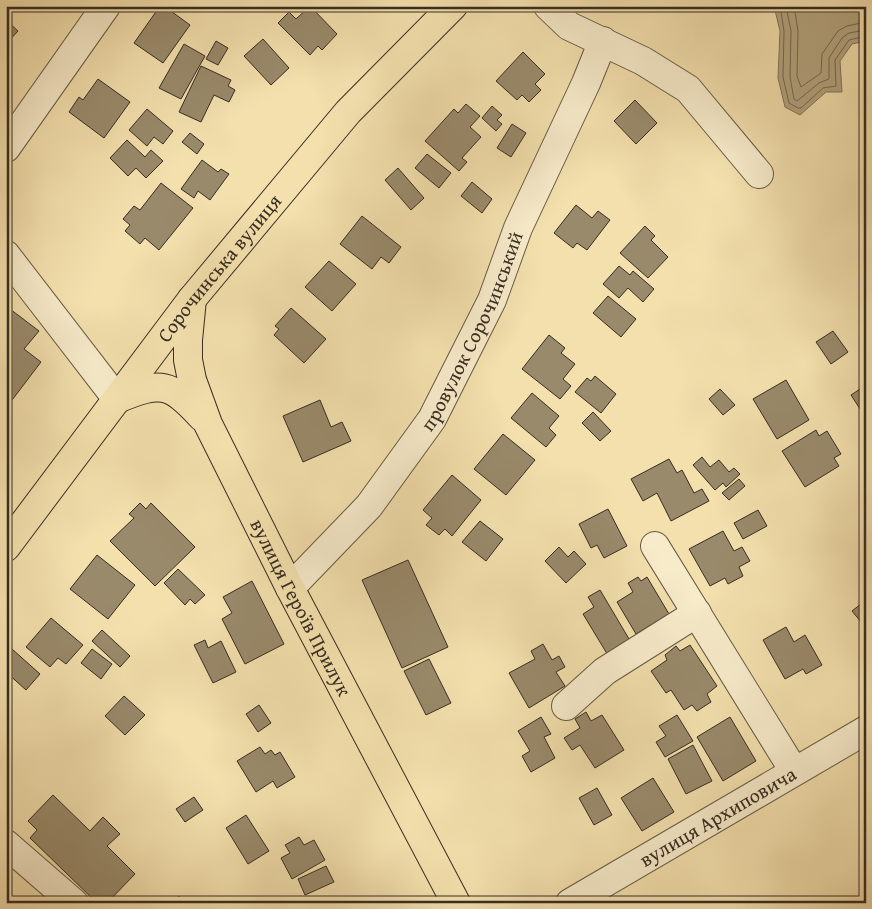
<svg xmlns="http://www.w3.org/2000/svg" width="872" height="909" viewBox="0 0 872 909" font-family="'Gentium Book Plus',serif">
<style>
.water{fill:#b3a37e;stroke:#81745a}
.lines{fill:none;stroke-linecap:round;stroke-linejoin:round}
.shore{stroke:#756850;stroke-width:1}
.building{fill:#998a6b;stroke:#372d23}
.minor-casing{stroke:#665a46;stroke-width:30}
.major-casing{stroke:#372d23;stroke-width:30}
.minor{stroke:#f7ebca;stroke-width:28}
.major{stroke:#f3e0ad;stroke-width:28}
.labels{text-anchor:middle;stroke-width:5;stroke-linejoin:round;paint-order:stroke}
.street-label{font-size:20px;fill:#372d23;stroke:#f7ebca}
</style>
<rect width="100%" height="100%" fill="#f3e0ad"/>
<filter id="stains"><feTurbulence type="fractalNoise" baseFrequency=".004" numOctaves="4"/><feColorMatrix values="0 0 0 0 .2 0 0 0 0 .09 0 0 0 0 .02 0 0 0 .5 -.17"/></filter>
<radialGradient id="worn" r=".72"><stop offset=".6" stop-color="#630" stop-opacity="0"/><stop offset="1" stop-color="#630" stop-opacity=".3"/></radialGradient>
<path class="water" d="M774 6H866V41L852 44 840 61 842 92H826L800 115 785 107 778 78 780 31Z"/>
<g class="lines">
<path class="shore" d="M780 6 784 31 783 77 789 103 798 108H801L823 88 836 86 835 60 849 40 866 36
M786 6 791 31 790 77 794 99 797 101 819 83 829 79V58L842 38 849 33 866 30
M794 6 798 31 797 76 801 87 821 73 822 54 838 31 847 26 866 22"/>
</g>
<path class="building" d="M160 6H164L190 25 163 63 134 43Z
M310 6 337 34 322 50 318 46 310 55 278 23 289 12 296 19Z
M6 20 18 31 6 44Z
M263 39 289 68 271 85 244 56Z
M216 41 228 48 218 65 206 59Z
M184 44 205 56 181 99 159 88Z
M523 52 545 74 535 84 541 90 529 102 522 95 517 100 496 81Z
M201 66 231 80 228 86 235 90 229 102 214 95 201 122 179 112Z
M98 79 130 102 104 138 69 112 79 97 83 100Z
M635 100 657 123 636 144 614 121Z
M466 104 480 116 470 127 481 137 462 158 467 162 459 171 425 141 454 109 458 113Z
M492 106 502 115 497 120 502 124 496 131 482 118Z
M147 109 173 131 163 144 154 137 147 146 129 130Z
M512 124 526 133 511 157 497 148Z
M190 133 204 144 197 154 182 142Z
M127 140 145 157 151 150 163 161 146 178 136 168 128 176 110 158Z
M427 154 451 173 439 188 415 168Z
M202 160 218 172 221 169 229 174 210 200 198 191 194 198 181 189Z
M398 168 424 198 411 210 385 180Z
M472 182 492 199 482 213 461 196Z
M161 183 193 208 159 250 145 238 140 244 125 231 130 225 123 219 134 206 140 210Z
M576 205 592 218 598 211 610 220 587 250 577 243 573 248 554 233Z
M362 216 401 247 389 263 381 257 372 269 340 244Z
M645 226 655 236 651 240 668 257 648 278 620 253Z
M329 261 356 284 332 311 305 287Z
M619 266 630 275 633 271 654 289 643 302 628 288 619 298 603 284Z
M608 296 636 319 621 337 593 313Z
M6 306 39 331 24 349 41 362 6 408Z
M291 308 326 339 304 363 274 335 279 329 275 326Z
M833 331 848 352 831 364 816 342Z
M549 335 565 348 561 353 575 364 563 379 571 386 560 399 522 369Z
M595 376 616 394 601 413 575 392 587 378 591 381Z
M786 380 809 420 777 439 753 399Z
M866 385V404L860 409 851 395Z
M720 389 735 405 723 415 709 399Z
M532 393 559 416 549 428 556 435 546 447 511 418Z
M320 400 331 427 342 422 351 441 303 462 283 416Z
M593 412 611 431 600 441 582 423Z
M816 430 819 436 827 431 841 454 834 458 839 466 805 487 782 451Z
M503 434 535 460 506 495 474 469Z
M702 457 710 467 719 460 729 472 734 468 740 474 726 487 723 483 715 490 693 465Z
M669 459 677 473 682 470 694 493 702 489 709 501 671 521 657 493 643 501 631 479Z
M452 475 481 500 452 536 445 529 439 535 426 525 432 518 423 510Z
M739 479 745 486 729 500 722 493Z
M140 503 146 509 151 503 195 547 155 586 110 541 134 518 129 514Z
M608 509 627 546 604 558 597 545 591 548 579 524Z
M758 510 767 526 743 539 734 523Z
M480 521 503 539 486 561 462 542Z
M723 531 734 551 742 547 750 561 739 567 743 576 728 584 725 578 710 586 689 549Z
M559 547 568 557 574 551 586 564 566 583 545 561Z
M97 555 135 585 108 619 70 589Z
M408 560 448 647 402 668 362 580Z
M178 569 205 595 195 604 190 599 185 605 164 583Z
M638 577 641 581 647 577 669 614 636 634 617 602 633 592 628 583Z
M252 581 284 644 245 664 222 619 232 613 223 597Z
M600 590 632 644 609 657 583 614 594 607 588 597Z
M866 600V628L852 611Z
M51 618 83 645 66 664 58 658 50 667 26 647Z
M786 627 794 642 805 635 822 665 806 674 803 669 785 679 763 640Z
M102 630 130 656 120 667 92 641Z
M205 640 208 648 221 641 236 672 213 683 194 645Z
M543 644 552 660 559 656 565 667 556 672 565 686 529 708 509 673 535 659 531 651Z
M690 645 717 686 707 694 711 702 697 711 692 705 684 710 671 690 666 693 651 671 667 660 665 655 676 646 680 651Z
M12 649 40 674 26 690 6 672V655Z
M92 649 112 664 101 679 81 663Z
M429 659 451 703 426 715 404 671Z
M124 696 145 715 125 735 105 716Z
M259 705 271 723 258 732 246 714Z
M586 712 591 721 602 715 624 750 595 768 580 745 572 750 564 738 580 728 575 719Z
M677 715 693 741 665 757 656 742 666 736 659 726Z
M541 717 551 734 544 737 555 758 531 772 522 756 530 751 518 731Z
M730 717 756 761 723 781 697 737Z
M693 745 712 781 686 794 668 759Z
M260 747 265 754 271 750 275 755 280 752 295 777 277 788 273 781 256 792 237 761Z
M653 778 674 812 642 831 621 798Z
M597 788 612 815 594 825 579 798Z
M53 795 90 831 103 817 120 834 107 846 135 874 107 903H97L30 838 37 830 28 821Z
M194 797 203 810 185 822 176 809Z
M246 815 269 851 248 864 226 828Z
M299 837 304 845 314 840 325 860 292 879 281 858 290 853 285 845Z
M326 866 334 882 305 895 298 879Z
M179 896 186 903H172Z"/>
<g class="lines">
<g class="minor-casing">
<g id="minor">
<path d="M548 6 569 26 643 61 688 89 759 174"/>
<path d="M6 148 106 6"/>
<path d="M6 255 117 399"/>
<path d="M655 546 794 771"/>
<path id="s1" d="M290 588 369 506 432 419 492 300 518 228 586 83 603 41"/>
<path d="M566 706 605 671 697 613"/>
<path d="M6 844 74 903"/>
<path id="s2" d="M570 903 866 730"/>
</g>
</g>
<g class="major-casing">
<g id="major">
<path id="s3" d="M192 299 188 340V360L192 380 208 424 290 588 456 903"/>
<path d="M117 399C161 381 170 382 202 417"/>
<path id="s4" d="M6 547 192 299 348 112 453 6"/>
</g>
</g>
<use href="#minor" class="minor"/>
<use href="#major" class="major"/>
</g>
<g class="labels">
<g class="street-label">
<text dy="7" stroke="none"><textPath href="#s4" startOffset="351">Сорочинська вулиця</textPath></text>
<text dy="7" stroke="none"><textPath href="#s1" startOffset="318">провулок Сорочинський</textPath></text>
<text dy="7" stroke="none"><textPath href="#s3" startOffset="334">вулиця Героїв Прилук</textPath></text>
<text dy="7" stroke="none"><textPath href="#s2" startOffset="171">вулиця Архиповича</textPath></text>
</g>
</g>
<rect width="872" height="909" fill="none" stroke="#f3e0ad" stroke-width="25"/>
<rect x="8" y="8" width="857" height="894" fill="none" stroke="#372d23" stroke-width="2.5"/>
<rect x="12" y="12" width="847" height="884" fill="none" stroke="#372d23"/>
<rect width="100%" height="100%" filter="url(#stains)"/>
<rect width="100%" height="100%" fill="url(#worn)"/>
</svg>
